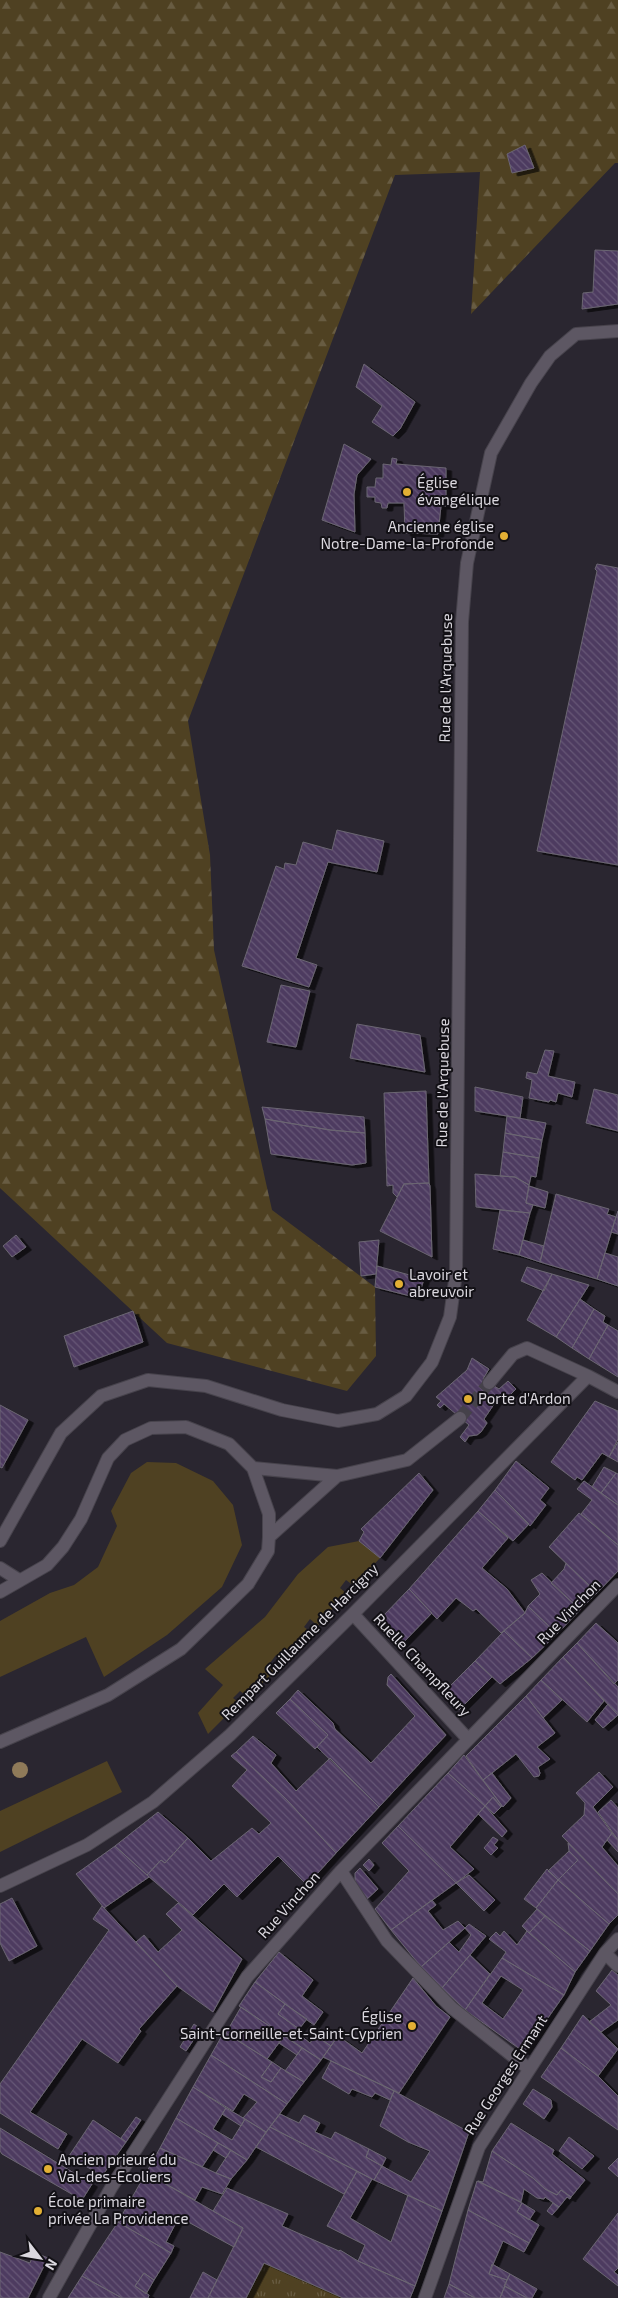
<svg xmlns="http://www.w3.org/2000/svg" width="618" height="2298" viewBox="0 0 618 2298" font-family="'Exo 2',sans-serif">
<style>
.green{fill:#4f4122}
.forest{fill:url(#forest-firs)}
.park{fill:url(#park-tufts)}
.building{fill:url(#building-back-hatch);stroke:#6b6672;fill-rule:evenodd;filter:url(#shadow)}
.lines{fill:none;stroke-linecap:round;stroke-linejoin:round}
.minor-tunnel{stroke:#45414a;stroke-width:12;stroke-dasharray:12 6;stroke-linecap:butt}
.minor-casing{stroke:#47434c;stroke-width:14}
.minor{stroke:#5d5763;stroke-width:12}
.tree{fill:#8f7a59}
.poi-dot{fill:#e2af34;stroke:#121015;stroke-width:2}
.labels{text-anchor:middle;stroke-width:4;stroke-linejoin:round;paint-order:stroke}
.poi-label{font-size:15px;fill:#dbd8df;stroke:#121015;text-anchor:start}
.street-label{font-size:15px;fill:#dbd8df;stroke:#121015}
</style>
<defs>
<pattern id="forest-firs" width="22" height="20" patternUnits="userSpaceOnUse" patternTransform="scale(1.25)"><rect width="22" height="20" fill="#4f4122"/><path d="M5 1l3.5 6h-7zM16 11l3.5 6h-7z" fill="#685c42"/></pattern>
<pattern id="park-tufts" width="24" height="20" patternUnits="userSpaceOnUse" patternTransform="scale(1.25)"><rect width="24" height="20" fill="#4f4122"/><path d="M3 7l-1-3M5 7V3M7 7l1-3M15 17l-1-3M17 17v-4M19 17l1-3" fill="none" stroke="#685c42"/></pattern>
<pattern id="building-back-hatch" width="6" height="6" patternUnits="userSpaceOnUse" patternTransform="scale(1.25)"><rect width="6" height="6" fill="#4d3b60"/><path d="M-1 5l2 2M0 0l6 6M5-1l2 2" fill="none" stroke="#665776"/></pattern>
<filter id="shadow"><feDropShadow dx="5.5" dy="3" stdDeviation="0" flood-color="#0009"/></filter>
</defs>
<rect width="100%" height="100%" fill="#2a2630"/>
<path class="green" d="M147 1462 176 1463 213 1481 233 1505 242 1545 222 1587 167 1635 104 1677 86 1637 0 1677V1621L50 1593 74 1585 98 1567 117 1526 111 1511 131 1473Z
M359 1541 380 1558 354 1586 346 1580 340 1588 346 1593 318 1626 310 1619 304 1627 311 1632 283 1662 276 1655 270 1663 277 1669 248 1697 240 1691 233 1698 239 1703 208 1734 198 1713 223 1685 205 1669 265 1617 298 1574 328 1547Z
M107 1761 122 1792 0 1852V1811Z"/>
<path class="forest" d="M0 0H618V163H615L471 314 480 172 395 175 188 721 210 855 214 950 272 1210 375 1287 376 1356 347 1391 167 1343 0 1188Z"/>
<path class="park" d="M264 2263 343 2298H247Z"/>
<path class="building" d="M525 145 534 168 512 173 507 154Z
M595 250 618 251V304L582 309 583 293 593 292Z
M364 364 415 402 400 429 393 436 372 422 382 406 356 387Z
M344 444 371 459 357 475 354 494 355 532 322 520Z
M392 458 397 459 396 464 446 468V506H441L438 534 405 533 404 503H388L387 508H382L381 503 375 502V497H367V487H375L376 478H383V464L391 465Z
M597 564 618 568V865L537 851 597 571 595 569Z
M337 830 384 841 377 872 328 862 296 958 317 965 309 987 242 966 276 866 284 869 285 863 296 865 303 842 332 850Z
M281 985 310 991 296 1047 267 1042Z
M357 1024 420 1035 425 1072 350 1058Z
M545 1050 554 1051 548 1076 575 1082 572 1097 558 1093 556 1102 550 1100 549 1102 529 1098 532 1080 526 1078 527 1072 537 1074Z
M475 1087 523 1097 520 1118 475 1111Z
M594 1089 618 1095V1131L586 1123Z
M426 1091 429 1183 404 1184 397 1197 393 1193V1185L387 1186 384 1093Z
M262 1107 364 1117 365 1133 330 1130 265 1119Z
M507 1116 546 1123 542 1140 505 1133Z
M265 1119 330 1130 365 1133 366 1163 352 1165 271 1154Z
M505 1133 542 1140 539 1158 503 1152Z
M503 1152 539 1158 536 1177 531 1176 529 1185 515 1177 500 1176Z
M475 1174 515 1177 529 1185 526 1203 533 1205 530 1213 476 1207Z
M429 1183 430 1186 432 1257 380 1231 404 1184Z
M529 1186 548 1192 545 1208 526 1203Z
M556 1194 609 1209 607 1214 616 1217 597 1279 540 1262Z
M500 1210 530 1213 519 1255 493 1249Z
M618 1211V1234L611 1232Z
M16 1235 26 1247 12 1257 3 1246Z
M379 1240 376 1274 361 1276 359 1242Z
M523 1240 544 1246 540 1262 519 1255Z
M605 1253 618 1257V1286L597 1279Z
M377 1266 424 1279 418 1298 375 1287Z
M527 1267 552 1274 544 1291 521 1281Z
M552 1274 589 1285 556 1337 527 1320Z
M580 1299 594 1309 572 1348 556 1337Z
M594 1309 605 1316 603 1322 608 1325 589 1359 572 1348Z
M133 1311 143 1342 74 1367 64 1336Z
M608 1325 618 1331V1377L589 1359Z
M472 1358 489 1369 483 1379 499 1389 508 1381 516 1389 507 1398 501 1394 484 1419 487 1423 481 1432 477 1435 469 1436 465 1442 460 1437 469 1425 444 1404 440 1408 437 1405 441 1401 436 1397 467 1370Z
M595 1401 618 1411V1439L609 1457 602 1453 582 1480 577 1477 575 1480 551 1462Z
M0 1405 28 1420 2 1468 0 1467Z
M618 1442V1462L609 1457Z
M516 1461 549 1488 540 1500 546 1505 530 1526 495 1490Z
M604 1467 616 1473 601 1493 592 1487Z
M419 1473 433 1490 380 1558 359 1541 364 1532 361 1529Z
M616 1473 618 1474V1505L601 1493Z
M584 1481 618 1505V1545L581 1514 592 1500 577 1489Z
M495 1490 529 1524 513 1541 478 1511Z
M478 1511 508 1538 482 1568 507 1589 525 1613 501 1633 476 1609 473 1611 456 1598 437 1619 409 1589Z
M579 1513 618 1545V1571L597 1593 549 1547Z
M566 1563 597 1593 580 1610 551 1583 564 1569Z
M542 1573 580 1610 557 1634 528 1606 540 1594 531 1580Z
M409 1589 432 1613 399 1647 382 1627 383 1616Z
M528 1606 557 1634 532 1658 504 1631 525 1613Z
M596 1623 618 1643V1680L614 1684 577 1643Z
M504 1631 532 1658 500 1684 475 1661Z
M577 1643 618 1687V1715L563 1657Z
M563 1657 604 1701 587 1722 541 1680Z
M475 1661 492 1677 459 1710 442 1694Z
M391 1674 446 1735 379 1807 317 1747 328 1735 290 1699 298 1690 333 1723 335 1729 371 1763 415 1716 387 1685 388 1677Z
M541 1680 562 1700 543 1718 526 1696Z
M526 1696 555 1733 537 1747 550 1759 538 1767 540 1773 539 1776 534 1777 516 1754 483 1780 466 1756Z
M290 1699 328 1735 315 1749 276 1713Z
M608 1704 618 1715 603 1728 595 1720Z
M253 1736 276 1755 271 1763 296 1791 330 1758 379 1807 336 1853 286 1799 236 1752Z
M236 1752 286 1799 336 1853 307 1885 278 1856 237 1897 224 1884 193 1915 147 1875 161 1860 165 1863 188 1838 211 1861 252 1828 259 1834 271 1823 232 1786 247 1770 231 1756Z
M464 1755 502 1806 501 1807 493 1797 485 1806 448 1773Z
M599 1772 613 1787 593 1807 612 1833 602 1847 618 1866V1894L562 1836 584 1815 585 1803 576 1793Z
M448 1773 485 1806 450 1847 474 1869 456 1883 398 1826Z
M492 1773 511 1798 503 1807 483 1780Z
M493 1797 501 1807 494 1814 485 1806Z
M611 1800 618 1808V1840L598 1812Z
M485 1806 507 1831 502 1837 478 1814Z
M158 1812 188 1838 165 1863 161 1860 147 1875 115 1846Z
M398 1826 456 1883 391 1930 375 1909 409 1871 382 1843Z
M612 1833 618 1840V1852L607 1840Z
M493 1837 498 1840 494 1845 498 1848 491 1855 484 1848Z
M568 1843 618 1894V1915L609 1924 558 1880 578 1860 569 1851Z
M115 1846 149 1877 104 1908 76 1874Z
M569 1851 578 1860 558 1880 548 1871Z
M369 1859 374 1865 369 1871 363 1865Z
M360 1868 378 1889 367 1899 355 1884V1873Z
M547 1869 558 1880 536 1908 524 1899Z
M469 1875 495 1900 484 1911 456 1883Z
M558 1880 609 1924 590 1951 536 1908Z
M12 1898 37 1946 9 1961 0 1943V1904Z
M432 1900 436 1905 428 1911 443 1930 458 1921 465 1928 421 1967 391 1930Z
M178 1903 242 1959 213 2012 177 1986 136 1942 144 1935 158 1952 182 1930 166 1914Z
M102 1906 177 1986 139 2029 141 2031 118 2063 82 2039 30 2112 67 2134 58 2149 0 2113V2084L109 1930 93 1919Z
M537 1909 545 1916 529 1933 522 1926Z
M545 1916 590 1951 575 1972 529 1933Z
M469 1924 486 1936 442 1988 421 1967 449 1942 459 1952 471 1935 465 1928Z
M504 1931 517 1945 527 1931 575 1972 564 1995 502 1958 506 1952 489 1939 496 1932 500 1936Z
M279 1952 313 1980 302 1996 323 2012 314 2025 255 1982Z
M470 1955 490 1974 465 2010 442 1988Z
M502 1958 564 1995 524 2052 465 2010ZM501 1976 523 1990 503 2019 482 2003Z
M612 1970 618 1975V2020L601 2032 589 2022 611 2005 596 1991Z
M413 1978 436 2006 450 2017 399 2093 323 2057 338 2036 362 2053Z
M255 1982 285 2004 278 2014 299 2029 297 2033 310 2043 320 2029 327 2034 322 2040 331 2046 321 2060 239 2006Z
M285 2004 307 2019 299 2029 278 2014Z
M241 2007 284 2036 267 2059 226 2033Z
M583 2015 618 2049 598 2076 561 2048Z
M194 2024 201 2029 186 2051 180 2047Z
M224 2032 272 2062 261 2077 271 2082 281 2068 304 2082 287 2104 211 2055Z
M327 2034 335 2040 331 2046 322 2040Z
M284 2036 302 2048 297 2055 279 2043Z
M302 2048 321 2060 304 2082 285 2071Z
M561 2048 598 2076 618 2096V2130L541 2077Z
M211 2055 287 2104 266 2132 243 2118 257 2102 244 2094 233 2111 193 2087Z
M331 2061 394 2091 390 2100 375 2093 372 2097 352 2089 349 2094 322 2078Z
M272 2062 281 2068 271 2082 261 2077Z
M193 2087 226 2108 213 2129 232 2140 245 2119 266 2132 247 2160 176 2118Z
M533 2089 551 2100 552 2107 544 2119 523 2104Z
M394 2091 469 2132 442 2211 374 2180 382 2166 411 2182 430 2151 408 2142 380 2126Z
M226 2108 245 2119 241 2126 222 2114Z
M280 2114 299 2123 304 2115 320 2123 315 2132 331 2139 335 2132 369 2149 366 2157 382 2166 374 2180 270 2127Z
M136 2117 141 2120 126 2142 121 2138Z
M176 2118 218 2143 202 2167 160 2148Z
M93 2120 126 2142 102 2176 69 2156Z
M511 2123 554 2150 552 2154 585 2180 571 2197 561 2190 557 2195 545 2189 533 2178 492 2151Z
M270 2127 357 2171 344 2194 256 2147Z
M0 2128 92 2184 82 2200 2 2154 0 2151Z
M569 2137 594 2156 582 2169 559 2151Z
M218 2143 231 2150 226 2158 213 2150Z
M160 2148 216 2173 231 2179 222 2194 202 2187 195 2200 146 2173Z
M369 2149 386 2158 382 2166 366 2157Z
M231 2150 247 2160 231 2179 216 2173Z
M492 2151 533 2178 545 2189 557 2195 561 2190 571 2197 570 2199 567 2197 559 2207 545 2197 544 2199 537 2198 524 2189 521 2202 478 2181 483 2182Z
M618 2158V2177L608 2168Z
M357 2171 372 2179 350 2218 391 2242 408 2195 442 2211 415 2286 358 2261 365 2245 327 2226Z
M146 2173 243 2228 234 2247 179 2217 166 2242 174 2246 171 2253 118 2222Z
M477 2181 522 2203 517 2212 539 2225 529 2243 468 2210Z
M227 2188 288 2214 282 2226 339 2251 340 2250 358 2261 415 2286 410 2298H343L264 2263 246 2298H208L243 2228 213 2211Z
M522 2203 535 2211 529 2220 517 2212Z
M553 2203 559 2207 552 2215 547 2211Z
M468 2210 529 2243 524 2252 503 2241 489 2274 507 2280 500 2298H475L449 2284Z
M618 2213V2268L614 2272 618 2275V2286L583 2259Z
M118 2222 171 2253 154 2280 144 2273 135 2286 149 2295 148 2298H122L82 2276Z
M0 2252 30 2263 34 2252 48 2258 28 2298H0Z
M492 2264 510 2274 507 2280 489 2274Z
M203 2272 217 2280 208 2298H190Z
M144 2273 154 2280 146 2294 135 2286Z
M510 2274 537 2289 532 2298H527L504 2286Z
M82 2276 122 2298H68Z
M449 2284 475 2298H444Z
M505 2286 527 2298H500Z"/>
<g class="lines">
<path class="minor-tunnel" d="M460 1418 489 1383"/>
<g class="minor-casing">
<path id="minor" d="M489 1383 513 1354 527 1348 588 1376 618 1392
M253 1468 337 1476 407 1460 460 1418
M269 1537 337 1476
M0 1541 61 1433 101 1396 148 1380 206 1386 282 1410 338 1421 377 1414 406 1396 432 1362 450 1317 456 1273 462 622 467 563 491 453 531 383 550 356 576 334 618 331
M0 1568 19 1580
M0 1592 47 1565 63 1547 81 1519 108 1458 125 1440 151 1428 186 1427 229 1444 253 1468 269 1514V1537L268 1551 248 1584 181 1649 108 1695 0 1742
M353 1614 467 1738
M341 1871 387 1941 452 2008 529 2069
M0 1886 87 1845 153 1802 230 1735 353 1614 588 1376
M605 1953 618 1966
M49 2298 111 2188 247 1977 341 1871 618 1585
M425 2298 479 2147 605 1953 618 1939"/>
</g>
<use href="#minor" class="minor"/>
</g>
<circle class="tree" cx="20" cy="1770" r="8"/>
<g class="poi-dot">
<circle cx="407" cy="492" r="5"/>
<circle cx="504" cy="536" r="5"/>
<circle cx="399" cy="1284" r="5"/>
<circle cx="468" cy="1399" r="5"/>
<circle cx="412" cy="2026" r="5"/>
<circle cx="48" cy="2169" r="5"/>
<circle cx="38" cy="2211" r="5"/>
</g>
<g class="labels">
<g class="poi-label">
<text x="417" y="488">Église<tspan x="417" dy="17">évangélique</tspan></text>
<text x="494" y="532" text-anchor="end">Ancienne église<tspan x="494" dy="17">Notre-Dame-la-Profonde</tspan></text>
<text x="409" y="1280">Lavoir et<tspan x="409" dy="17">abreuvoir</tspan></text>
<text x="478" y="1404">Porte d'Ardon</text>
<text x="402" y="2022" text-anchor="end">Église<tspan x="402" dy="17">Saint-Corneille-et-Saint-Cyprien</tspan></text>
<text x="58" y="2165">Ancien prieuré du<tspan x="58" dy="17">Val-des-Ecoliers</tspan></text>
<text x="48" y="2207">École primaire<tspan x="48" dy="17">privée La Providence</tspan></text>
</g>
<g class="street-label">
<text transform="translate(446 678) rotate(-89)" y="5">Rue de l'Arquebuse</text>
<text transform="translate(443 1083) rotate(-89)" y="5">Rue de l'Arquebuse</text>
<text transform="translate(569 1612) rotate(-46)" y="5">Rue Vinchon</text>
<text transform="translate(300 1642) rotate(-45)" y="5">Rempart Guillaume de Harcigny</text>
<text transform="translate(422 1665) rotate(47)" y="5">Ruelle Champfleury</text>
<text transform="translate(289 1905) rotate(-48)" y="5">Rue Vinchon</text>
<text transform="translate(506 2075) rotate(-57)" y="5">Rue Georges Ermant</text>
</g>
</g>
<g transform="translate(40 2258) rotate(121)" stroke="#121015" stroke-width="4" paint-order="stroke">
<path d="M0-4L9 19L0 12L-9 19Z" fill="#dbd8df"/>
<text y="-8" font-size="14" font-weight="bold" text-anchor="middle" fill="#dbd8df">N</text>
</g>
</svg>
